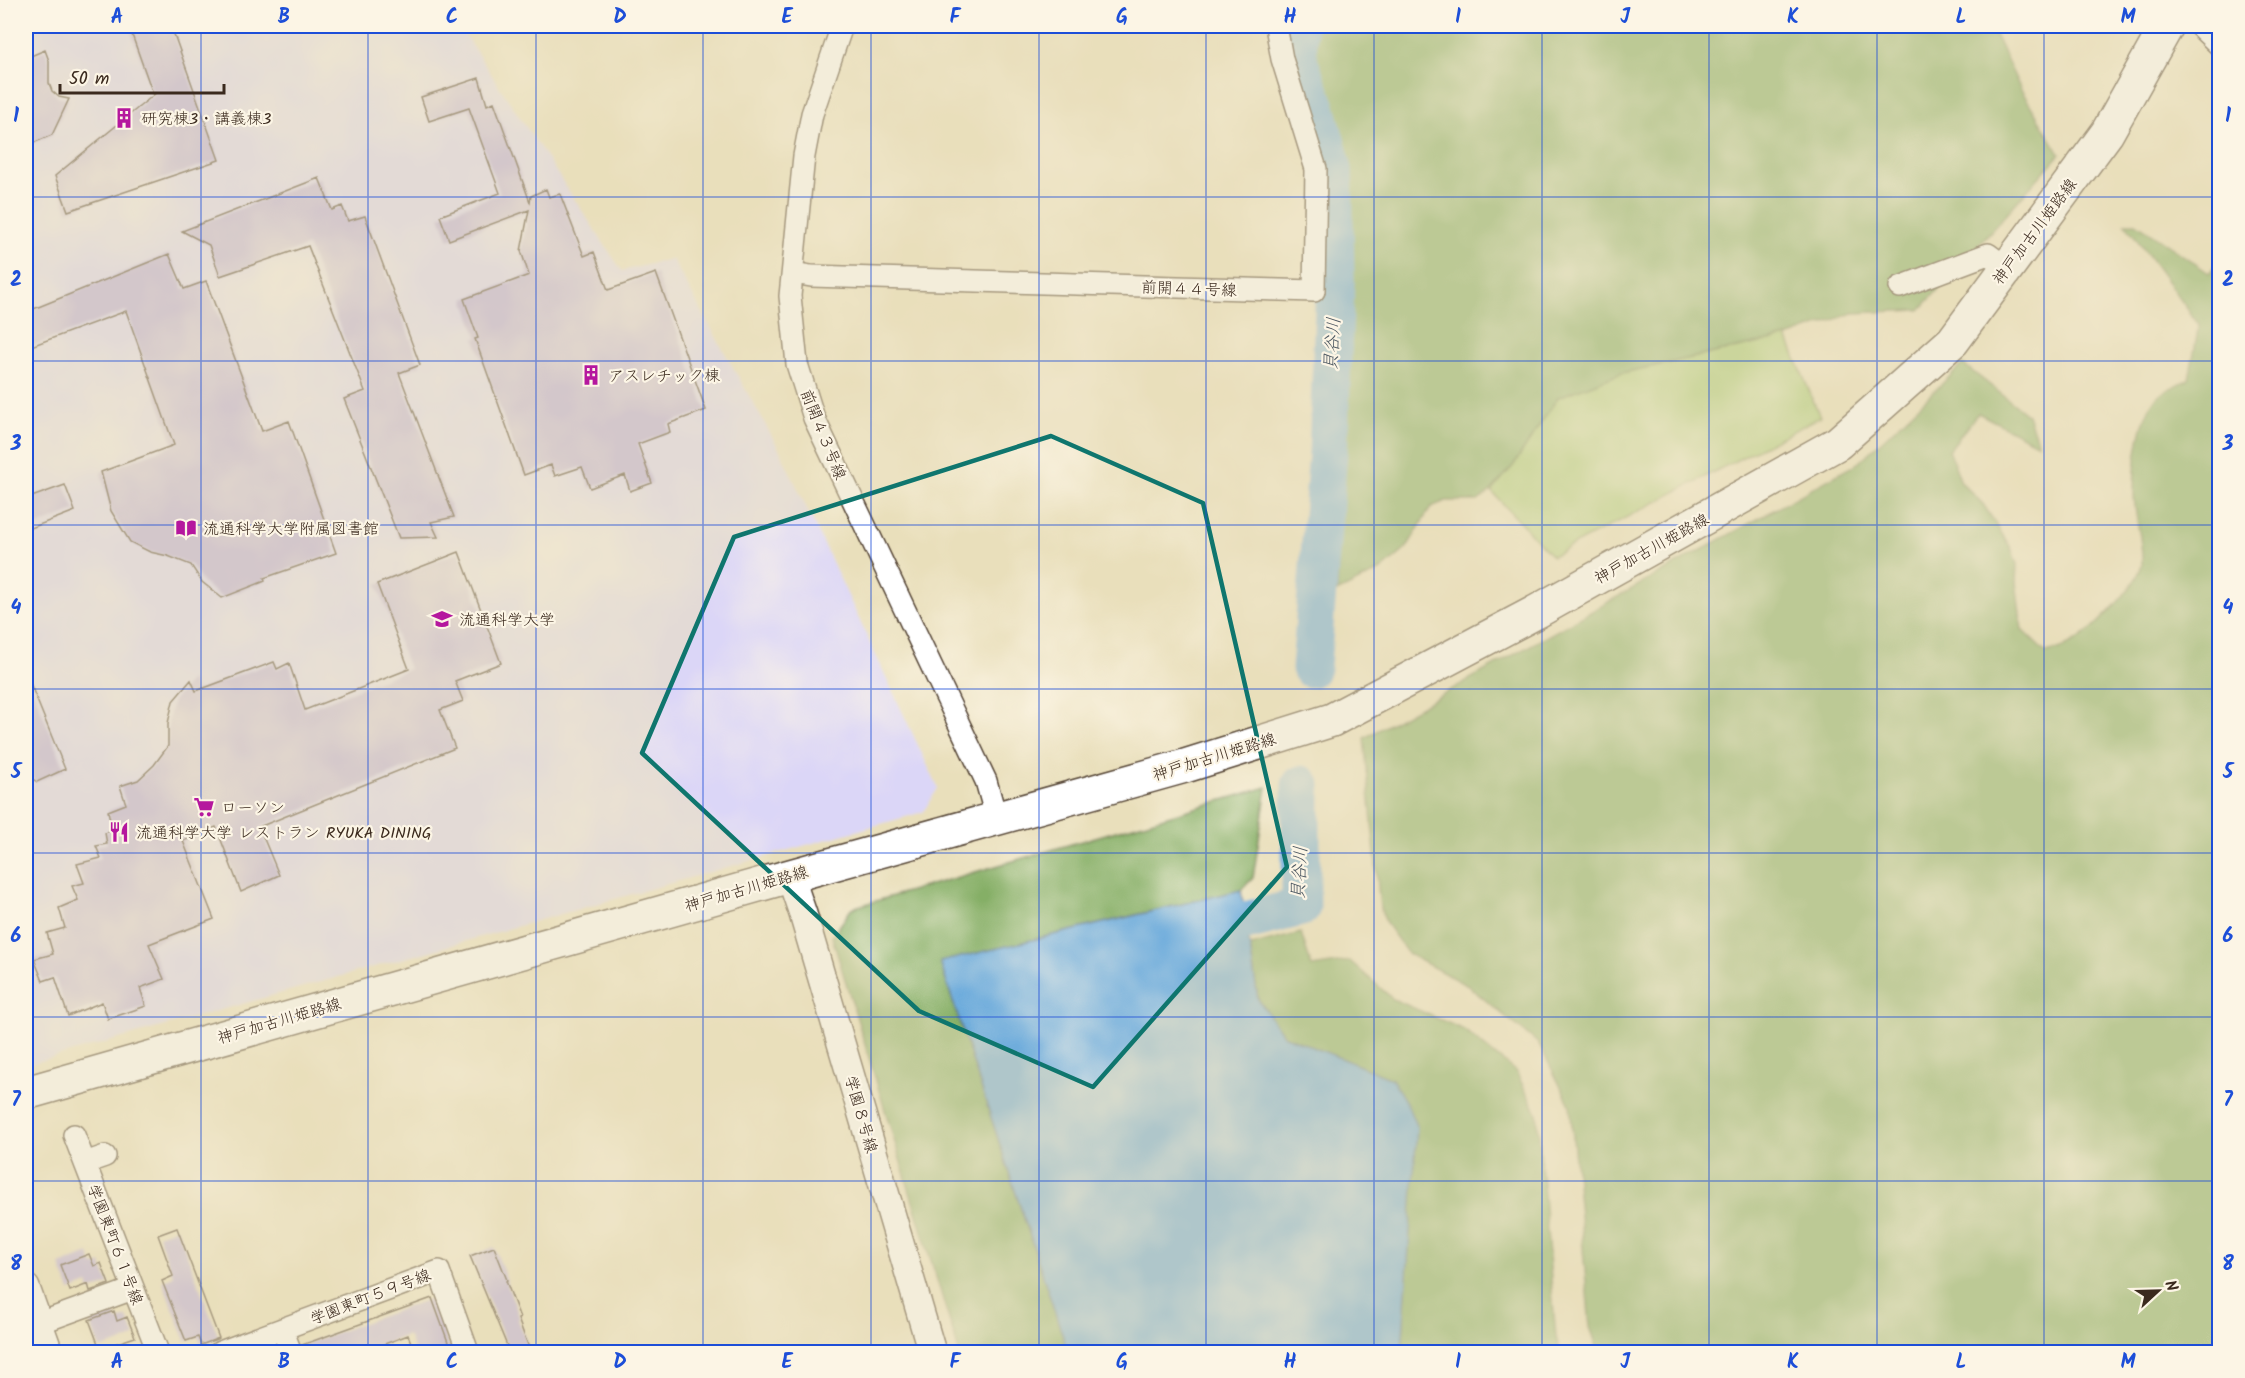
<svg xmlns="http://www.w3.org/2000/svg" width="2245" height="1378" viewBox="0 0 2245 1378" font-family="Kalam,'Klee One',sans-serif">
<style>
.built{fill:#dbd6f7}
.green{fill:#a7cb74;stroke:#717a49;stroke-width:1.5}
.forest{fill:#85af66;stroke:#606c42;stroke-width:1.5}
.water{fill:#68a9dc;stroke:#526a7d;stroke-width:1.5}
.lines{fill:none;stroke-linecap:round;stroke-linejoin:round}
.river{stroke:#68a9dc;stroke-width:39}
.building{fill:#b9abdd}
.minor-casing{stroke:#554536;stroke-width:24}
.tertiary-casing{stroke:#554536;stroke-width:30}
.primary-casing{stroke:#554536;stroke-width:36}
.minor{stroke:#fff;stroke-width:21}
.tertiary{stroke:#fff;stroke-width:27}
.primary{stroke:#fff;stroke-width:33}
.marked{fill:none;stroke:#0f766e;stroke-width:4.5;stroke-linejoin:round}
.grid{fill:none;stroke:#1d4ed8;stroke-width:1.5;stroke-opacity:0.55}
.labels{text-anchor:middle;stroke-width:4.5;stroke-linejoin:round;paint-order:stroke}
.poi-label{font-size:16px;fill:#3b2a1e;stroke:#fcf5e5;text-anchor:start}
.street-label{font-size:16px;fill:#3b2a1e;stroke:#fcf5e5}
.water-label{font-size:18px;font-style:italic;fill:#4b5660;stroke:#fcf5e5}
.neatline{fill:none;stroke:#1d4ed8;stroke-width:2}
.grid-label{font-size:20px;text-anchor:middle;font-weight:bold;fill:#1d4ed8}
</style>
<rect width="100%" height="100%" fill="#fcf5e5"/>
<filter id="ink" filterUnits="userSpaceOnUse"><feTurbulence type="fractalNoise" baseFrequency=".0167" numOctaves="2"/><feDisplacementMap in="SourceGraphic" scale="12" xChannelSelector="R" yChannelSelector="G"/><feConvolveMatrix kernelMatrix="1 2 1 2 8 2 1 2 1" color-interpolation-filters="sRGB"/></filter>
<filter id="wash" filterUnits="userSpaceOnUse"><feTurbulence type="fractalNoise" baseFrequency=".008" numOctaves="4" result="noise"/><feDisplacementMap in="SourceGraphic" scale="24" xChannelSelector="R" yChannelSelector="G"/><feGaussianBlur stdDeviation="1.35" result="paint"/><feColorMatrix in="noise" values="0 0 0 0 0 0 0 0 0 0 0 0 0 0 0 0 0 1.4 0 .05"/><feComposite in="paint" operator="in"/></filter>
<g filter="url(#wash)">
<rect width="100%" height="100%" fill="#e9dfbb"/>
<path class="built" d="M26 26H459L622 271 672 259 779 449 938 788 923 812 26 1065Z"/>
<path class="green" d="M1787 337 1820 417 1552 556 1491 491 1513 466 1558 397 1622 373Z"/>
<path class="forest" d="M1308 26H1991L2020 88 2060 154 1920 310 1853 313 1787 337 1622 373 1558 397 1513 466 1491 491 1478 501H1446L1431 507 1406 549 1381 570 1337 592 1351 176 1307 55Z
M2125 223H2136L2209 273 2219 260V1352H1599L1590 1327 1570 1105 1539 1044 1468 986 1408 954 1387 925 1380 908 1364 738 1858 463 1963 364 2028 415 2038 444 1978 413 1949 450 1961 482 1983 504 2011 548 2017 564 2016 582 2022 630 2046 653C2057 650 2066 647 2076 641 2093 630 2141 583 2142 562 2143 539 2134 516 2134 493 2134 468 2139 409 2161 394 2169 388 2180 384 2189 379L2199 325Z
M1267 787 1253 878 1241 890 940 962 1068 1352H959L832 937 852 908Z
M1301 933 1312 967 1350 961 1393 999 1464 1030 1516 1072 1537 1113 1556 1337 1560 1352H1402L1416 1128 1392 1079 1283 1035 1258 999 1250 946Z"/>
<path class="water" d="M1241 890 1258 999 1283 1035 1392 1079 1407 1104 1417 1128 1402 1352H1068L940 962Z"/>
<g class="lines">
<path class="river" d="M1297 26 1298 61 1316 108 1333 170 1335 283 1328 451 1311 668
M1246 921 1301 907V785"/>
</g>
<g id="blocks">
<path class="building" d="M146 26H171L219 160 68 211 55 176 156 93 153 94 131 32Z
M45 50 49 61V83L52 91 59 97 69 99 52 135 26 146V58Z
M479 78 487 105 494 102 530 202 531 196 546 189 549 197 560 194 584 256 594 252 608 290 656 273 706 410 668 424 670 432 638 444 652 483 630 491 625 475 590 488 582 467 555 476 551 465 524 475 475 339 478 338 464 299 529 275 521 251 529 210 449 240 440 216 500 193 469 108 429 121 421 97Z
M319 178 332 210 342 206 348 221 365 216 420 365 399 373 454 517 431 522 438 537 399 538 344 399 365 391 308 246 220 276 209 245 182 231Z
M169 254 184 289 206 281 262 431 289 421 336 553 264 578 265 581 222 598 202 582 191 565 168 556 150 552 130 542 111 511 101 472 174 445 126 311 26 348V312Z
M65 485 75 511 26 530V499Z
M459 552 501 663 455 681 463 701 440 710 455 748 259 827 279 875 241 892 216 827 183 841 214 919 149 944 164 979 140 988 146 1006 108 1019 102 1002 68 1016 55 977 43 981 34 959 53 954 47 933 65 928 59 908 78 900 72 886 84 883 77 864 101 858 96 846 107 844 105 833 112 829 108 811 126 804 120 786 138 780 154 765 168 746V723L173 701 191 680 196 691 274 662 277 669 289 663 305 710 409 669 377 584Z
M26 673 65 769 37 782 26 774Z
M177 1228 219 1338 201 1345 198 1337 186 1341 162 1281 173 1276 158 1235Z
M494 1247 507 1280 506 1281 520 1318 518 1319 531 1353H510L470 1256Z
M89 1254 94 1266 101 1263 109 1284 90 1291 88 1284 70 1291 60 1265Z
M432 1298 452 1353H415L408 1335 361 1353H304L302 1345Z
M114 1311 117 1321 127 1317 135 1337 100 1349 89 1320Z"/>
</g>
</g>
<g filter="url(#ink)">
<use href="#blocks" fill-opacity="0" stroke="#554536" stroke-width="1.5"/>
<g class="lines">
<g class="minor-casing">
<path id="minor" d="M842 26 812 114 804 156 790 296 797 364 814 418 986 781 996 817
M2199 26 2220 46
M793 273 811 276 1314 291 1316 169 1282 59 1276 26
M1900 287 1988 254 2007 268
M74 1135 158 1352
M85 1163 105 1156
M26 1328 133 1289
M282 1329 291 1352
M220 1352 439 1271 468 1352"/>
</g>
<g class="tertiary-casing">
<path id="tertiary" d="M790 876 803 914 932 1352
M26 1288 49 1352"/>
</g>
<g class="primary-casing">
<path id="primary" d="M26 1093 790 876 1185 766 1332 720 1536 612 1838 443 1953 341 2107 133 2167 26"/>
</g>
<use href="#minor" class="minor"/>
<use href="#tertiary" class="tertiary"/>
<use href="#primary" class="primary"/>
</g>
</g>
<path d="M0 0H2245V1378H0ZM1051 436 1203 503 1287 867 1093 1087 919 1011 642 753 734 537Z" fill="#e9dfbb" fill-opacity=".55" fill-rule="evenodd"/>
<path class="marked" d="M1051 436 1203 503 1287 867 1093 1087 919 1011 642 753 734 537Z"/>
<path class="grid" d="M201 26V1352M368 26V1352M536 26V1352M703 26V1352M871 26V1352M1039 26V1352M1206 26V1352M1374 26V1352M1542 26V1352M1709 26V1352M1877 26V1352M2044 26V1352M26 197H2220M26 361H2220M26 525H2220M26 689H2220M26 853H2220M26 1017H2220M26 1181H2220"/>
<defs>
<g id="building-bare" transform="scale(1.62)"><path d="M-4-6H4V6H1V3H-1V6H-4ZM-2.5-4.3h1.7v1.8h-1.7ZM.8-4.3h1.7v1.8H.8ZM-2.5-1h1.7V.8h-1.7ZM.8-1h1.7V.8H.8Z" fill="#b5179e" stroke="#fcf5e5" stroke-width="2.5" paint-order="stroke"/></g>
<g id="library-bare" transform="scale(1.62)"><path d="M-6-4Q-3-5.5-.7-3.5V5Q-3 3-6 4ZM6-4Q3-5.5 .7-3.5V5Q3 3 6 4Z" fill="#b5179e" stroke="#fcf5e5" stroke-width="2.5" paint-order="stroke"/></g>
<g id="university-bare" transform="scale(1.62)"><path d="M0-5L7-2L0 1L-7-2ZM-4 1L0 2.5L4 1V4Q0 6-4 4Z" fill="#b5179e" stroke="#fcf5e5" stroke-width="2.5" paint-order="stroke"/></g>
<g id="supermarket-bare" transform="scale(1.62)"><path d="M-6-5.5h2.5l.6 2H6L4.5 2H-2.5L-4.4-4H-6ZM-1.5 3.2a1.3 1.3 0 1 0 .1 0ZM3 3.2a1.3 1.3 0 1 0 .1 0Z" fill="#b5179e" stroke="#fcf5e5" stroke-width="2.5" paint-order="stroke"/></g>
<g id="restaurant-bare" transform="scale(1.62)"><path d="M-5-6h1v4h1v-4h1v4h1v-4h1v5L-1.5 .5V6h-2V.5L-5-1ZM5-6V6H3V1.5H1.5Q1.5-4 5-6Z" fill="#b5179e" stroke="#fcf5e5" stroke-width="2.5" paint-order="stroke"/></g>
</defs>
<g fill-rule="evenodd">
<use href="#building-bare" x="124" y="118"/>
<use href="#building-bare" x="591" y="375"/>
<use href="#library-bare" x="186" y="528"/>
<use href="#university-bare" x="442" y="619"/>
<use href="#supermarket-bare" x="204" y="807"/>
<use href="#restaurant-bare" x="119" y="832"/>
</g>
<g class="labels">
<g class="poi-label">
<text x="141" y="124">研究棟3・講義棟3</text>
<text x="608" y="381">アスレチック棟</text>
<text x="203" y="534">流通科学大学附属図書館</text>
<text x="459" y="625">流通科学大学</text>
<text x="221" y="813">ローソン</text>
<text x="136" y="838">流通科学大学 レストラン RYUKA DINING</text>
</g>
<g class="street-label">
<text transform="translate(2034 231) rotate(-53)" y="6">神戸加古川姫路線</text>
<text transform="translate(1189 288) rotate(2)" y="6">前開４４号線</text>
<text transform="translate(824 434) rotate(68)" y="6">前開４３号線</text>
<text transform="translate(1651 548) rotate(-29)" y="6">神戸加古川姫路線</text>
<text transform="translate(1214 756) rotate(-17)" y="6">神戸加古川姫路線</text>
<text transform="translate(746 888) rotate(-16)" y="6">神戸加古川姫路線</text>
<text transform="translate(279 1020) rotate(-16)" y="6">神戸加古川姫路線</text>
<text transform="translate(862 1114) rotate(74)" y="6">学園８号線</text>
<text transform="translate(116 1244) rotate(69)" y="6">学園東町６１号線</text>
<text transform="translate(370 1296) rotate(-21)" y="6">学園東町５９号線</text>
</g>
<g class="water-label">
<text transform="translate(1332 344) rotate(-86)" y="6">貝谷川</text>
<text transform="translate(1299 873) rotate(-87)" y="6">貝谷川</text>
</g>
</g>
<rect width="2245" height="1378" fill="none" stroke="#fcf5e5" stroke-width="66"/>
<g transform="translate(2158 1291) rotate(68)" stroke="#fcf5e5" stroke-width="4.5" paint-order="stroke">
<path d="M0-4.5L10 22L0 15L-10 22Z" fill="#3b2a1e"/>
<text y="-9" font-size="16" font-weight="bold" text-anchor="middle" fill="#3b2a1e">N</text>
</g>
<path d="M60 84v9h164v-9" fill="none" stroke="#3b2a1e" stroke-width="3"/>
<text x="69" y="84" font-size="18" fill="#3b2a1e" stroke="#fcf5e5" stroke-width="4.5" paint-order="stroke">50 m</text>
<rect x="33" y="33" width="2179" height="1312" class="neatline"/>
<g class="grid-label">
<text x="117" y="23">A</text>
<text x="284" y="23">B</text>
<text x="452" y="23">C</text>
<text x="620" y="23">D</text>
<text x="787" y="23">E</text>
<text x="955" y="23">F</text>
<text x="1122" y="23">G</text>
<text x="1290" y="23">H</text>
<text x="1458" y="23">I</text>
<text x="1625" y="23">J</text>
<text x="1793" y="23">K</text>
<text x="1961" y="23">L</text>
<text x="2128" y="23">M</text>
<text x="16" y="122">1</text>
<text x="2228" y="122">1</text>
<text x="16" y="286">2</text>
<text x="2228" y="286">2</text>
<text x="16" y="450">3</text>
<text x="2228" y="450">3</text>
<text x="16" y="614">4</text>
<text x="2228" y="614">4</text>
<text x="16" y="778">5</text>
<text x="2228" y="778">5</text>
<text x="16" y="942">6</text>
<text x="2228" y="942">6</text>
<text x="16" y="1106">7</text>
<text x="2228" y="1106">7</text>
<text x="16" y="1270">8</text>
<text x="2228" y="1270">8</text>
<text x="117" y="1368">A</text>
<text x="284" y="1368">B</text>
<text x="452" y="1368">C</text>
<text x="620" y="1368">D</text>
<text x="787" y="1368">E</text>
<text x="955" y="1368">F</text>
<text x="1122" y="1368">G</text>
<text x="1290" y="1368">H</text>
<text x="1458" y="1368">I</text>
<text x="1625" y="1368">J</text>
<text x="1793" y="1368">K</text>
<text x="1961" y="1368">L</text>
<text x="2128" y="1368">M</text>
</g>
</svg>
